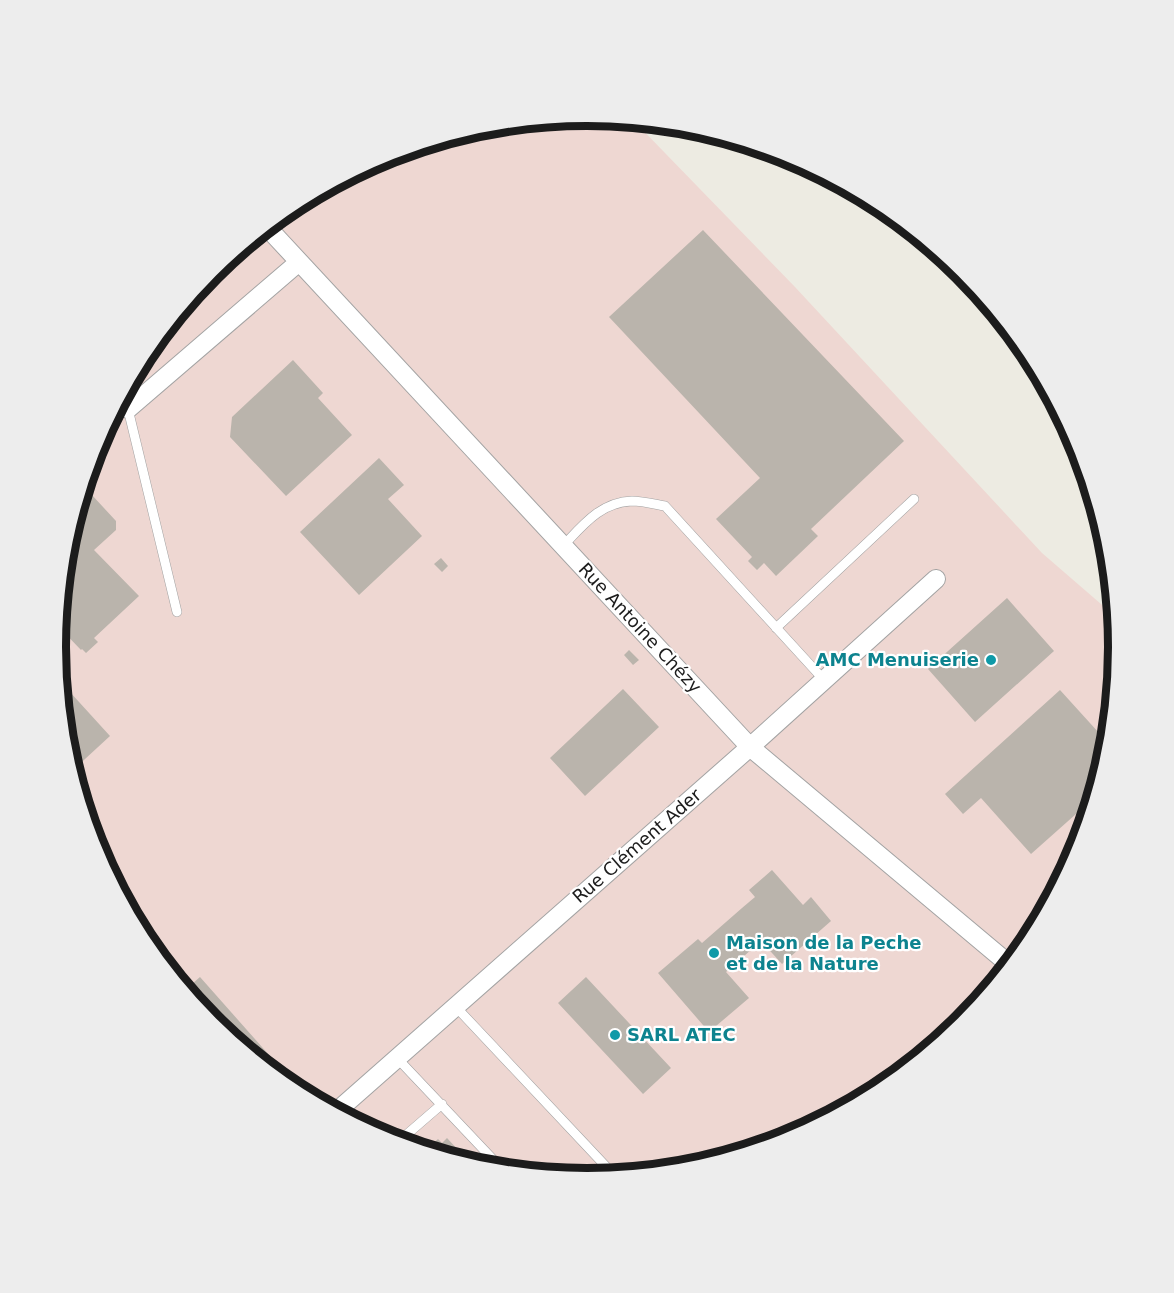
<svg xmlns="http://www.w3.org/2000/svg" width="1174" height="1293" viewBox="0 0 1174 1293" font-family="'DejaVu Sans',sans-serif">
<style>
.commercial{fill:#eed7d2}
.farmland{fill:#e6ecce}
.building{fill:#bab4ac}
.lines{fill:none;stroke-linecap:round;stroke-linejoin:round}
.lane-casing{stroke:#a3a3a3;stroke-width:10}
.street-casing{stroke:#a3a3a3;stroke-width:20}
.lane{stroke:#fff;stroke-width:9}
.street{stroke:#fff;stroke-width:18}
.culture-dot{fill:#0f9aa8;stroke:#fff;stroke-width:2}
.labels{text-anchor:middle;stroke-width:4.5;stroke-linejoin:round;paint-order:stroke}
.street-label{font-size:18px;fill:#1c1c1c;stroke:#fff}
.culture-label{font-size:18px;font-weight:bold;fill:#0d838f;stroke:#fff;text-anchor:start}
.rim{fill:none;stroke:#1c1c1c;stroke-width:8}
</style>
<rect width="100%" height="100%" fill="#edebe2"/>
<path class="commercial" d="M587 115 632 119 795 287 1042 553 1116 617 1118 646 1108 751 1078 850 1029 942 963 1023 882 1089 790 1138 690 1168 587 1178 483 1168 383 1137 291 1088 211 1022 145 941 96 850 66 750 56 646 66 542 96 443 145 351 211 270 292 204 384 155 484 125Z"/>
<path class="farmland" d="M913 230 963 271 1032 357Z"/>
<path class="building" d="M703 230 904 441 811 529 818 536 776 576 764 563 757 570 748 561 752 557 716 519 760 478 609 317Z
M293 360 323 393 318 398 352 435 286 496 230 437 232 417Z
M379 458 404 485 388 499 422 536 359 595 300 532Z
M91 494 116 521V530L94 550 139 596 94 638 98 642 86 653 82 649 81 650 58 626 66 542 77 507Z
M441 558 448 566 442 572 434 564Z
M1007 598 1054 651 975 722 928 669Z
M629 650 639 660 633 665 624 655Z
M59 680 110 736 72 771 66 750Z
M623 689 659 727 585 796 550 758Z
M1060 690 1109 744 1108 751 1094 798 1031 854 981 798 963 814 945 794Z
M772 870 803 905 811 897 831 921 782 964 761 941 726 972 749 998 709 1032 658 973 698 939 702 943 742 908 755 897 749 890Z
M200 977 285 1073 279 1078 211 1022 185 990Z
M586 977 671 1068 643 1094 558 1003Z
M447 1138 471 1164 426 1150 438 1139 442 1143Z"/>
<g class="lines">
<g class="lane-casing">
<path id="lane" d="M128 409 177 612
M563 546C583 525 601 502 632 501 642 501 654 504 665 506L824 680
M776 628 914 499
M456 1007 614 1175
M397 1058 503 1170
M398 1142 442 1104"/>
</g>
<g class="street-casing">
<path id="street" d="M266 226 750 747 1010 965
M128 409 299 262
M336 1112 750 747 936 579"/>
</g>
<use href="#lane" class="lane"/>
<use href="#street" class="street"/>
</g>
<g class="culture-dot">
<circle cx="991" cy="660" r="6"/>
<circle cx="714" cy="953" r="6"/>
<circle cx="615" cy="1035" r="6"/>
</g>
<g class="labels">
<g class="street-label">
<text transform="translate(640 628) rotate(47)" y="6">Rue Antoine Chézy</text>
<text transform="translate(637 846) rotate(-41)" y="6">Rue Clément Ader</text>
</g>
<g class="culture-label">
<text x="979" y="666" text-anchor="end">AMC Menuiserie</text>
<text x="726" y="949">Maison de la Peche<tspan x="726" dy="21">et de la Nature</tspan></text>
<text x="627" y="1041">SARL ATEC</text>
</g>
</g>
<path d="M0 0H1174V1293H0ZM66 647a521 521 0 1 1 1042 0a521 521 0 1 1-1042 0Z" fill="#ededed" fill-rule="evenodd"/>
<path class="rim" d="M66 647a521 521 0 1 1 1042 0a521 521 0 1 1-1042 0Z"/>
</svg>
